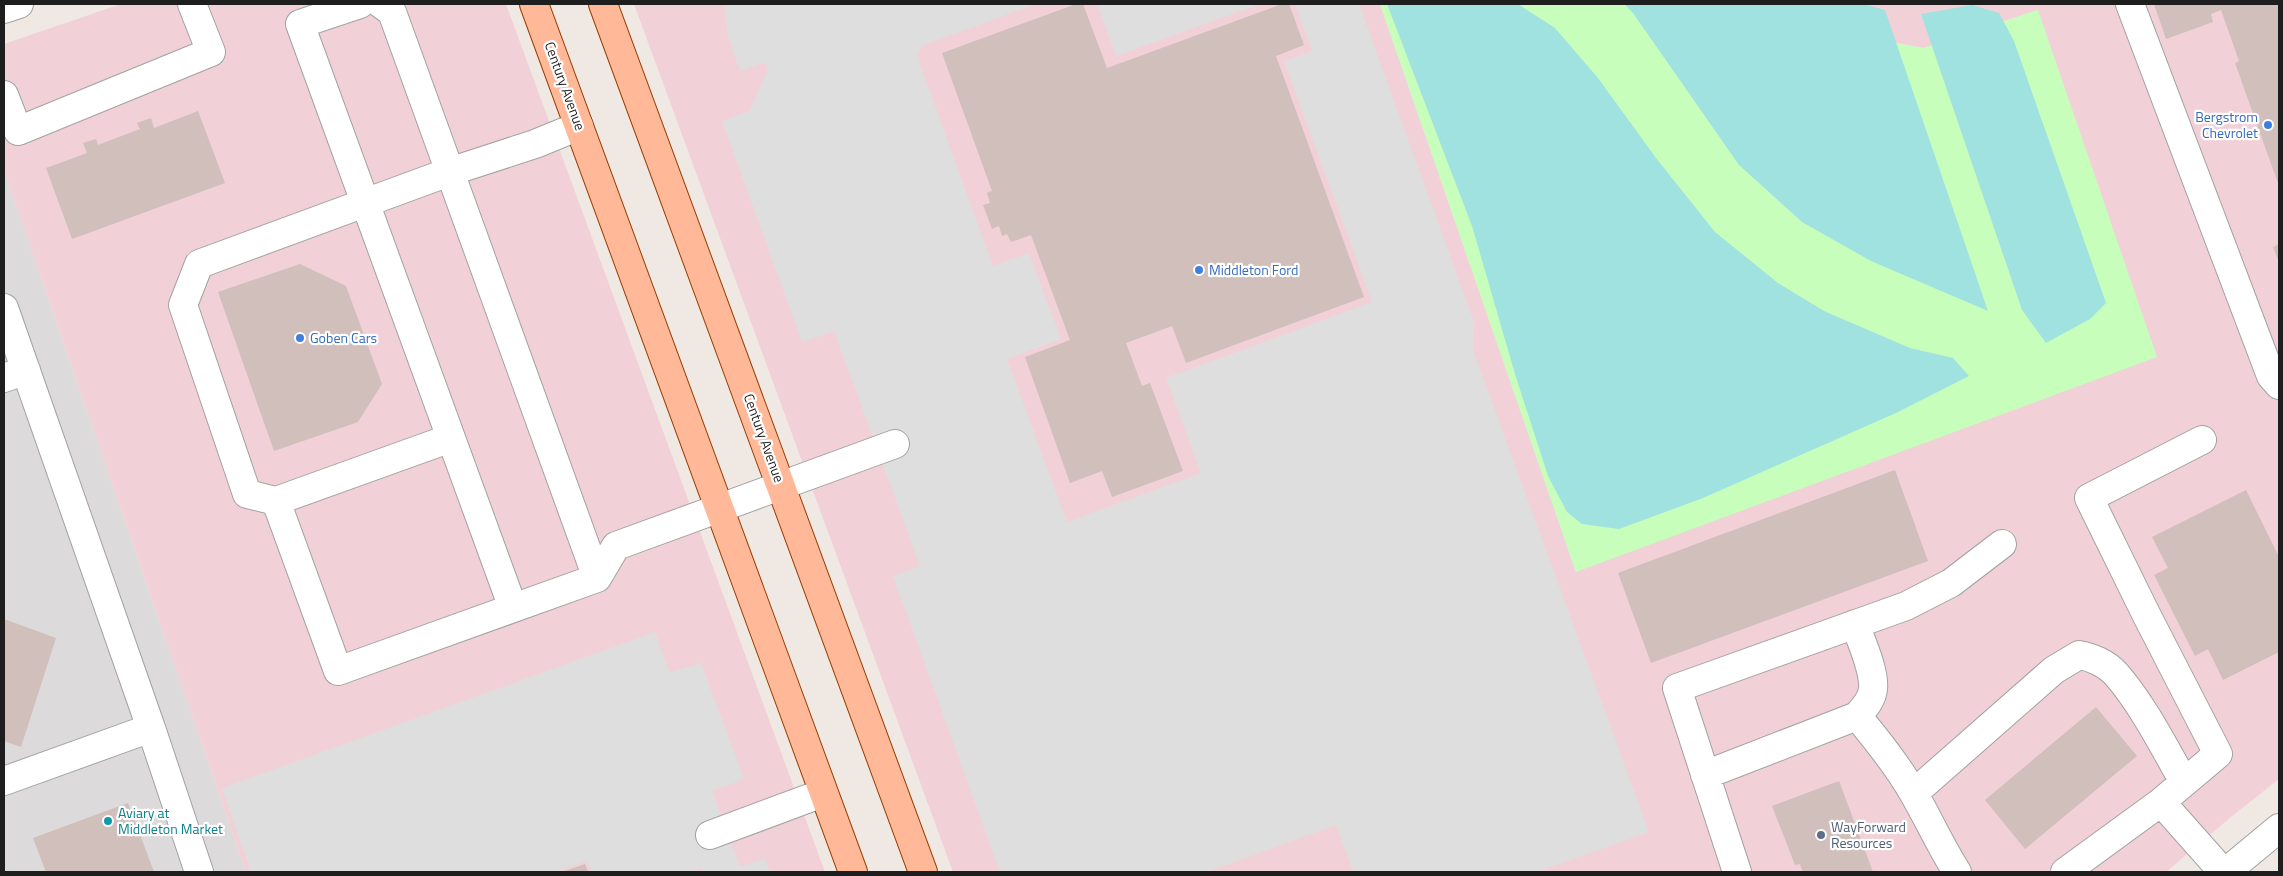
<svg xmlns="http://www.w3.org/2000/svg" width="2283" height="876" viewBox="0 0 2283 876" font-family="'Titillium Web',sans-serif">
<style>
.residential{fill:#dcdadb}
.commercial{fill:#f2d0d7}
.park{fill:#c7febb}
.parking{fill:#dedede}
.water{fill:#9fe2e0}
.building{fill:#d0bfbb}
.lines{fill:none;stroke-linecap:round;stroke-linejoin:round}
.minor-casing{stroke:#a2a2a2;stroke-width:30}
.major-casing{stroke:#973e00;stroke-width:30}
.minor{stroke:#fff;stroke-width:28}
.major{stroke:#ffb898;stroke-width:28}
.shop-dot{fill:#3f7fe0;stroke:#fff;stroke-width:2}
.culture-dot{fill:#0f9aa8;stroke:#fff;stroke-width:2}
.service-dot{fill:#5c6f8a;stroke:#fff;stroke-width:2}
.labels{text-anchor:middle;stroke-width:4.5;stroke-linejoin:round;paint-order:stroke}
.street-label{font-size:14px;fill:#1e1e1e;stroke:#fff}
.shop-label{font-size:14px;fill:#366cbe;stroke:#fff;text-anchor:start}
.culture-label{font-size:14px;fill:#0d838f;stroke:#fff;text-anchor:start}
.service-label{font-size:14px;fill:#4e5e75;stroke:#fff;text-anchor:start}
</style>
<rect width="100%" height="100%" fill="#f0e8e2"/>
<path class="residential" d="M4 170 246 872H4Z"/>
<path class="commercial" d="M121 4H506L825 872H246L4 170V44Z
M634 4H1380L1576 572 2038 10 1924 48 1691 7 1690 4H2279V779L2231 817 2166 872H953Z"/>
<path class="park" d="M1380 4H1690L1692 7 1923 48 2038 10 2157 357 1576 572Z"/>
<path class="parking" d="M725 4H1036L924 45 918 51V59L993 266 1029 253 1061 339 1007 359 1067 522 1201 473 1166 378 1372 302 1284 61 1312 51 1295 4H1359L1474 322 1473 350 1649 832 1537 872H1353L1336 825 1207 872H1000L893 576 920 566 834 331 802 342 722 121 749 111 768 70 767 65 762 63 740 71 727 33Z
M1097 4H1260L1116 56Z
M655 632 668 669 671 672 701 663 744 779 712 791 740 867 765 858 770 872H703L701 868 688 872H592L587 861 555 872H251L222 788Z"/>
<path class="water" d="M1387 4H1518L1555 28 1598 78 1656 158 1715 232 1778 283 1824 311 1910 348 1953 358 1969 376 1896 413 1703 498 1619 529 1582 524 1567 512 1548 476 1515 374 1472 226Z
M1624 4H1863L1885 10 1988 311 1871 261 1802 222 1739 165 1633 13Z
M1972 5 1999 13 2014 41 2106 303 2090 319 2046 343 2022 310 1921 14Z"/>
<path class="building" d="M1076 4H1083L1107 68 1282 4H1289L1304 45 1276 56 1364 297 1186 363 1172 326 1126 343 1142 386 1150 383 1183 471 1112 497 1102 471 1070 483 1025 357 1070 340 1031 235 1011 242 1007 234 1002 236 999 226 992 229 983 205 990 203 987 193 992 191 942 53Z
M2154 4H2279V186L2235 63 2239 61 2221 10 2211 14 2213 22 2166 39Z
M198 111 225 183 72 239 46 168 87 153 83 143 96 139 98 145 140 129 137 123 151 118 154 128Z
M2279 244V262L2273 247Z
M300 264 346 286 382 384 358 422 274 451 218 292Z
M1895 470 1928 561 1651 663 1618 573Z
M2246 490 2279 557V652L2223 680 2208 649 2195 656 2154 575 2168 568 2152 537Z
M4 619 56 638 21 747 4 741Z
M2096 707 2137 756 2025 849 1985 800Z
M1839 781 1873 872H1803L1800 864 1795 865 1772 806Z
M128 803 154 872H46L33 838Z
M585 864 588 872H562Z"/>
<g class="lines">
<g class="minor-casing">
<path id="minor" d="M360 4 300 24 513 608
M381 4 392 12 597 578
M2130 4 2271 376 2279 385
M4 9 19 4
M4 95 18 131 211 52 192 4
M579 126 535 144 449 172 199 264 183 305 247 494 276 501 338 671 597 578 616 546 895 444
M4 308 151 728
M4 378 26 370
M276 501 451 438
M1857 716C1878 741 1898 766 1914 794 1929 820 1941 847 1957 872
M1705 775 1857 716C1864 708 1872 700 1873 689 1875 671 1861 641 1855 624
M4 781 151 728 199 872
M1914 793 2054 670 2079 655C2092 657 2107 664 2116 674 2143 705 2164 747 2184 782
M2161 802 2223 872
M710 835 823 793
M1737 872 1677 688 1906 606 1951 583 2002 544
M2065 872 2161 802 2218 754 2146 614 2089 498 2202 440
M2226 872 2279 828"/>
</g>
<g class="major-casing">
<path id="major" d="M534 4 853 872
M603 4 923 872"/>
</g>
<use href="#minor" class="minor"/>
<use href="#major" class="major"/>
</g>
<g class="shop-dot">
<circle cx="2268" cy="125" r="5"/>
<circle cx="1199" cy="270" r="5"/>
<circle cx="300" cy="338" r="5"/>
</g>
<circle class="culture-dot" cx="108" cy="821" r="5"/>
<circle class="service-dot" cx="1821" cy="835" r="5"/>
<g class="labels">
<g class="street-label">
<text transform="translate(565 86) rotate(70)" y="5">Century Avenue</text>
<text transform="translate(764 438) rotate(70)" y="5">Century Avenue</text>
</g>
<g class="shop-label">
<text x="2258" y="122" text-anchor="end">Bergstrom<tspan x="2258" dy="16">Chevrolet</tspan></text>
<text x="1209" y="275">Middleton Ford</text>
<text x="310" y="343">Goben Cars</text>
</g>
<g class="culture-label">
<text x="118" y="818">Aviary at<tspan x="118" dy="16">Middleton Market</tspan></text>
</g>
<g class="service-label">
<text x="1831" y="832">WayForward<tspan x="1831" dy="16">Resources</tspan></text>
</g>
</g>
<rect width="2283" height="876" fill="none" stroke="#1e1e1e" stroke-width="10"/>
</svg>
